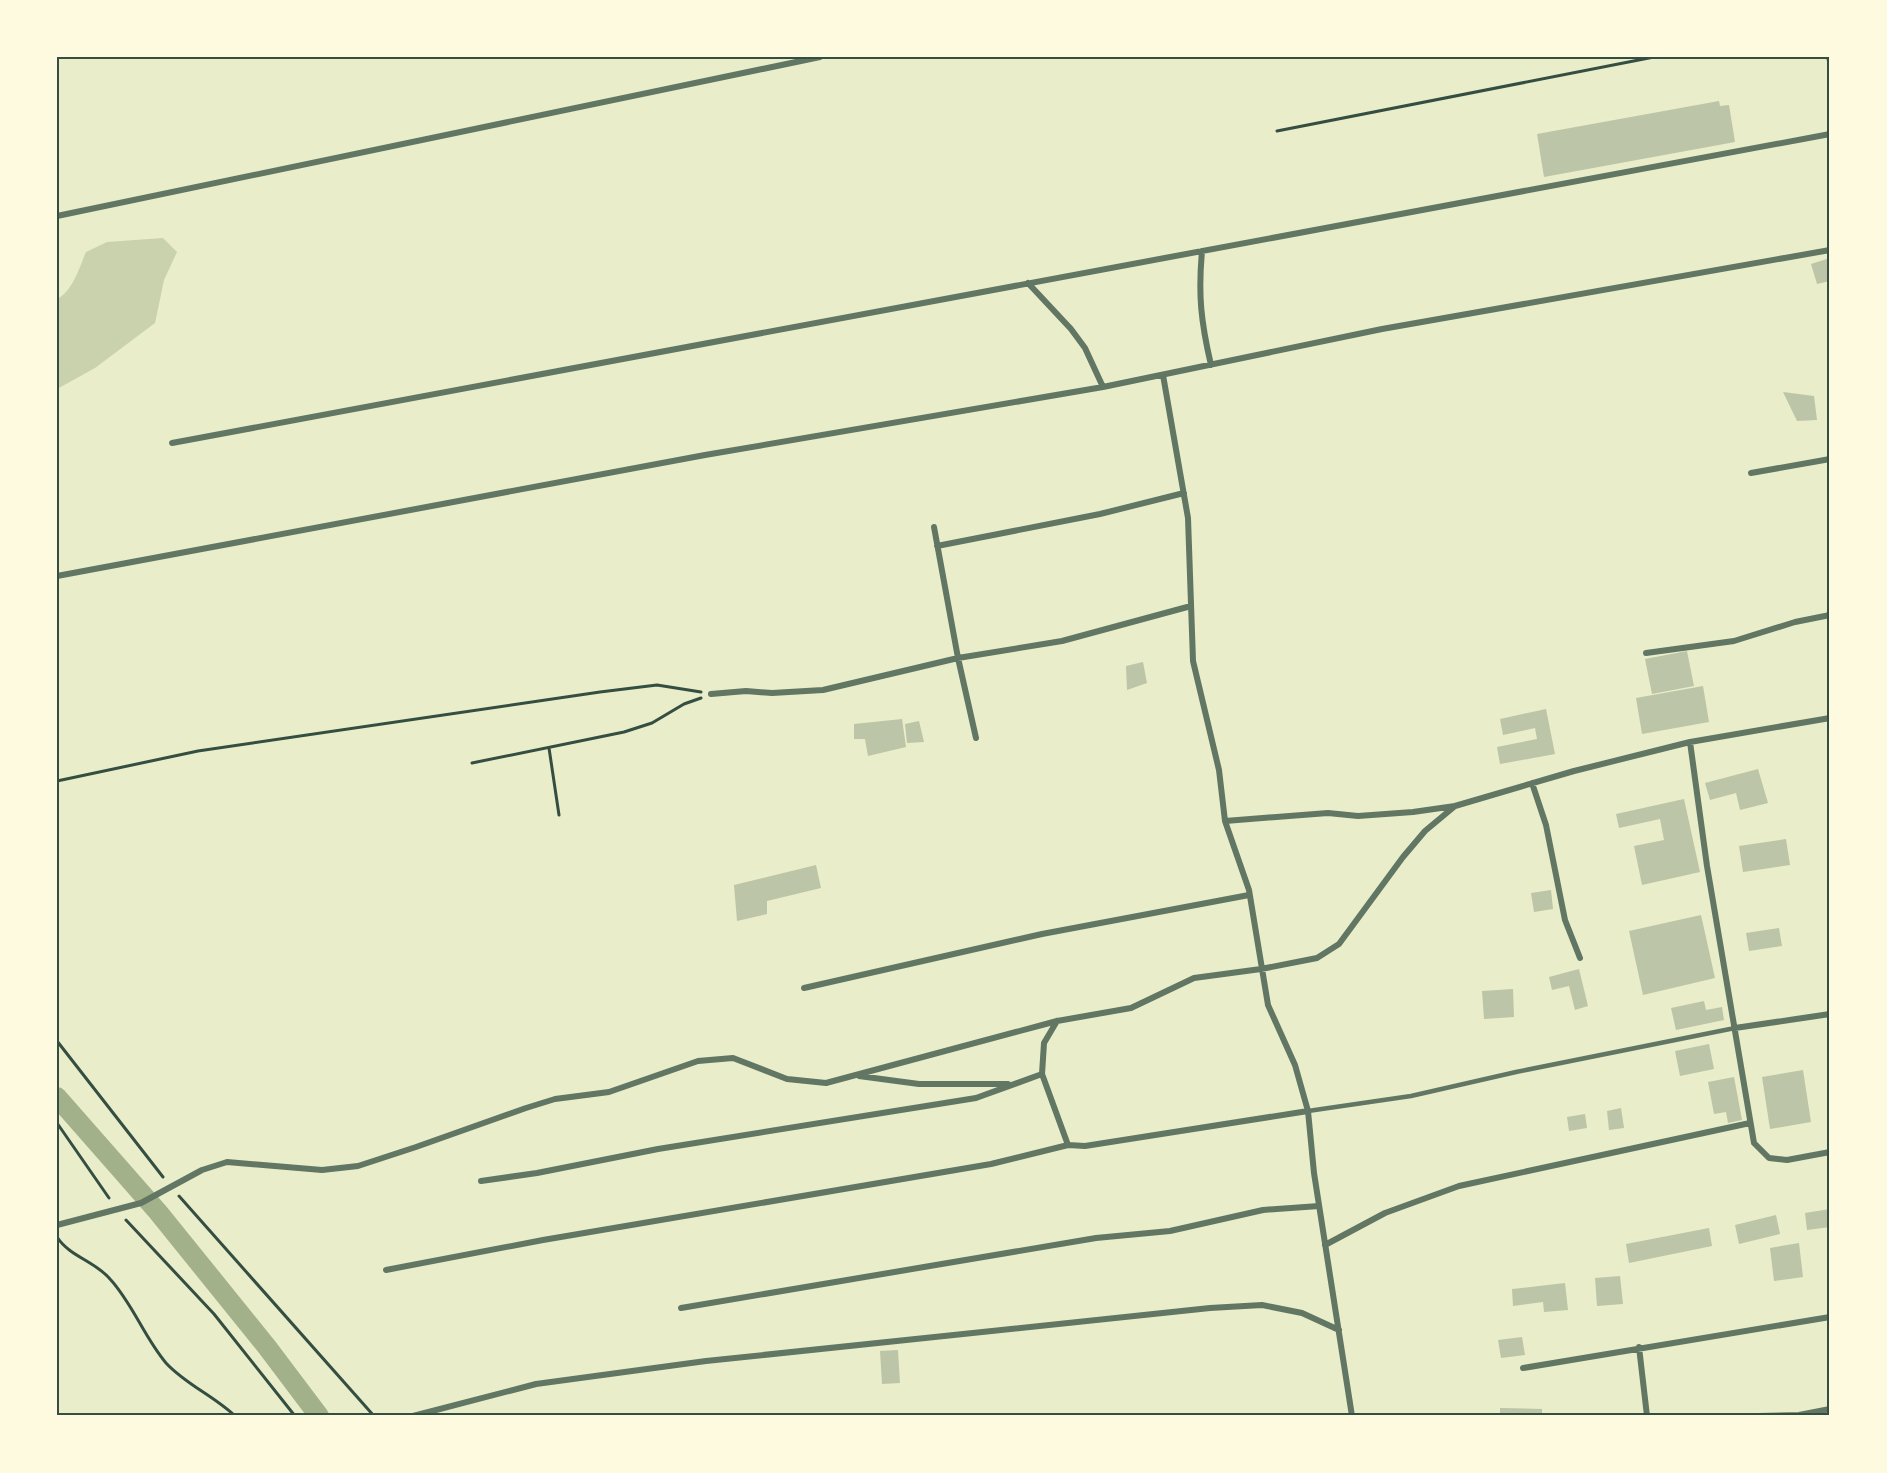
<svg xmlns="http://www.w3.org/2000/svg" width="1887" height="1473" viewBox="0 0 1887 1473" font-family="'Fira Sans',sans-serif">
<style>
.green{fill:#cad2ad}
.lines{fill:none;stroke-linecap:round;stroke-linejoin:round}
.canal{stroke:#a3b18a;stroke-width:20}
.building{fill:#bcc5a7}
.path{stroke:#344e41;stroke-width:3}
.service{stroke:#617663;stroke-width:4.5}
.minor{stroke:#617663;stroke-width:6}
.neatline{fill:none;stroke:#344e41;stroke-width:2}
</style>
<rect width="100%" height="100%" fill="#e9edc9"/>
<path class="green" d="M163 238 177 252 164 280 155 323 95 368 57 389V299C73 291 79 268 86 252L107 242Z"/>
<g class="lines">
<path class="canal" d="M57 1097 158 1212 267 1347 319 1416"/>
</g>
<path class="building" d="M1719 101 1720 106 1729 105 1735 142 1544 177 1537 134Z
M1830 258V281L1817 284 1811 264Z
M1783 392 1814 396 1817 420 1797 421Z
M1687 651 1694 686 1652 694 1645 659Z
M1143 662 1147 683 1127 690 1126 666Z
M1703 686 1709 722 1642 734 1636 698Z
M1546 709 1555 754 1500 764 1497 747 1537 739 1535 728 1503 735 1500 719Z
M902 719 906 747 868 756 865 739H854V724Z
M919 721 924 742 907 743 905 724Z
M1758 769 1768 803 1740 810 1736 793 1710 800 1705 783Z
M1684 799 1700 872 1642 885 1634 846 1664 840 1660 819 1619 828 1616 814Z
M1786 839 1790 865 1743 872 1739 846Z
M816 865 821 888 767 901V914L737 921 734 885Z
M1551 890 1553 909 1534 912 1531 893Z
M1701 915 1715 978 1643 995 1629 931Z
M1779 928 1782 946 1749 951 1746 933Z
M1579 969 1588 1006 1575 1010 1569 986 1552 990 1549 977Z
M1513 989 1514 1017 1484 1019 1482 991Z
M1704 1001 1706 1010 1722 1007 1724 1020 1676 1030 1671 1008Z
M1709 1044 1714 1069 1680 1076 1675 1051Z
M1803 1070 1811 1122 1770 1129 1762 1077Z
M1734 1077 1742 1120 1728 1123 1726 1112 1714 1114 1708 1082Z
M1621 1108 1624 1128 1609 1130 1607 1111Z
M1585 1114 1587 1128 1569 1131 1567 1117Z
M1830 1209V1227L1807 1230 1805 1213Z
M1776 1215 1780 1234 1739 1244 1735 1225Z
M1709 1228 1712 1246 1629 1263 1626 1244Z
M1799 1243 1803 1277 1774 1281 1770 1248Z
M1620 1276 1623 1304 1597 1306 1595 1278Z
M1565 1283 1568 1310 1544 1312 1543 1302 1513 1306 1512 1289Z
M1522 1337 1525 1355 1501 1358 1498 1340Z
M898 1350 900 1383 882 1384 880 1351Z
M1500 1408 1542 1409V1416H1500Z"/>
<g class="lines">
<path class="path" d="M1277 131 1654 57
M549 748 559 815
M472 763 624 732 652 723 684 704 701 698
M57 781 198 751 600 692 657 685 701 692
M57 1041 163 1177
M57 1123 109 1198
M179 1196 374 1416
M126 1220 214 1314 295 1416
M57 1237C70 1257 95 1261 110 1279 133 1304 144 1337 166 1363 185 1384 214 1396 235 1416"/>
<path class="service" d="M1308 1111 1411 1096 1516 1072 1735 1028"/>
<path class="minor" d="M1829 57 1830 61
M57 216 820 57
M1202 251C1198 295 1201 322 1211 365
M1028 283 1071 329 1085 348 1103 387
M1163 375 1188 518 1193 661 1219 770 1225 821 1249 890 1268 1005 1295 1065 1308 1111 1314 1173 1352 1416
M172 443 1830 134
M1751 473 1830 459
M934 527 958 658 976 738
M937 546 1100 514 1184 493
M57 576 705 455 1103 387 1382 329 1830 250
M1646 653 1734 641 1795 622 1830 615
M711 694 746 691 772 693 823 690 958 658 1062 641 1191 606
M1690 742 1707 866 1754 1143 1769 1158 1787 1160 1830 1152
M1532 783 1546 825 1565 920 1580 958
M1225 821 1328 813 1358 816 1413 812 1455 806 1574 771 1690 742 1830 718
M804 988 1042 934 1249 895
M1057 1021 1044 1043 1042 1074 1068 1145
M1735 1028 1830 1014
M859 1076 919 1084H1008
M481 1181 537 1173 658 1149 976 1098 1042 1074
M57 1225 141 1203 202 1170 227 1162 322 1170 358 1166 416 1147 526 1108 555 1099 609 1092 698 1061 733 1058 787 1079 826 1083 1057 1021 1131 1008 1194 978 1261 969 1317 958 1339 944 1403 857 1425 831 1455 806
M1325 1245 1385 1213 1459 1186 1750 1123
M386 1270 543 1240 991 1164 1068 1145 1085 1146 1308 1111
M681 1308 1096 1238 1170 1231 1263 1210 1319 1206
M1639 1347 1647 1416
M1523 1368 1830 1317
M413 1416 536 1384 706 1361 1210 1308 1262 1305 1302 1313 1339 1330
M1758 1416 1799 1415 1830 1409"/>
</g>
<rect width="1887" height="1473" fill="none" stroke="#fefae0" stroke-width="117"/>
<rect x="58" y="58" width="1770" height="1356" class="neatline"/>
</svg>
